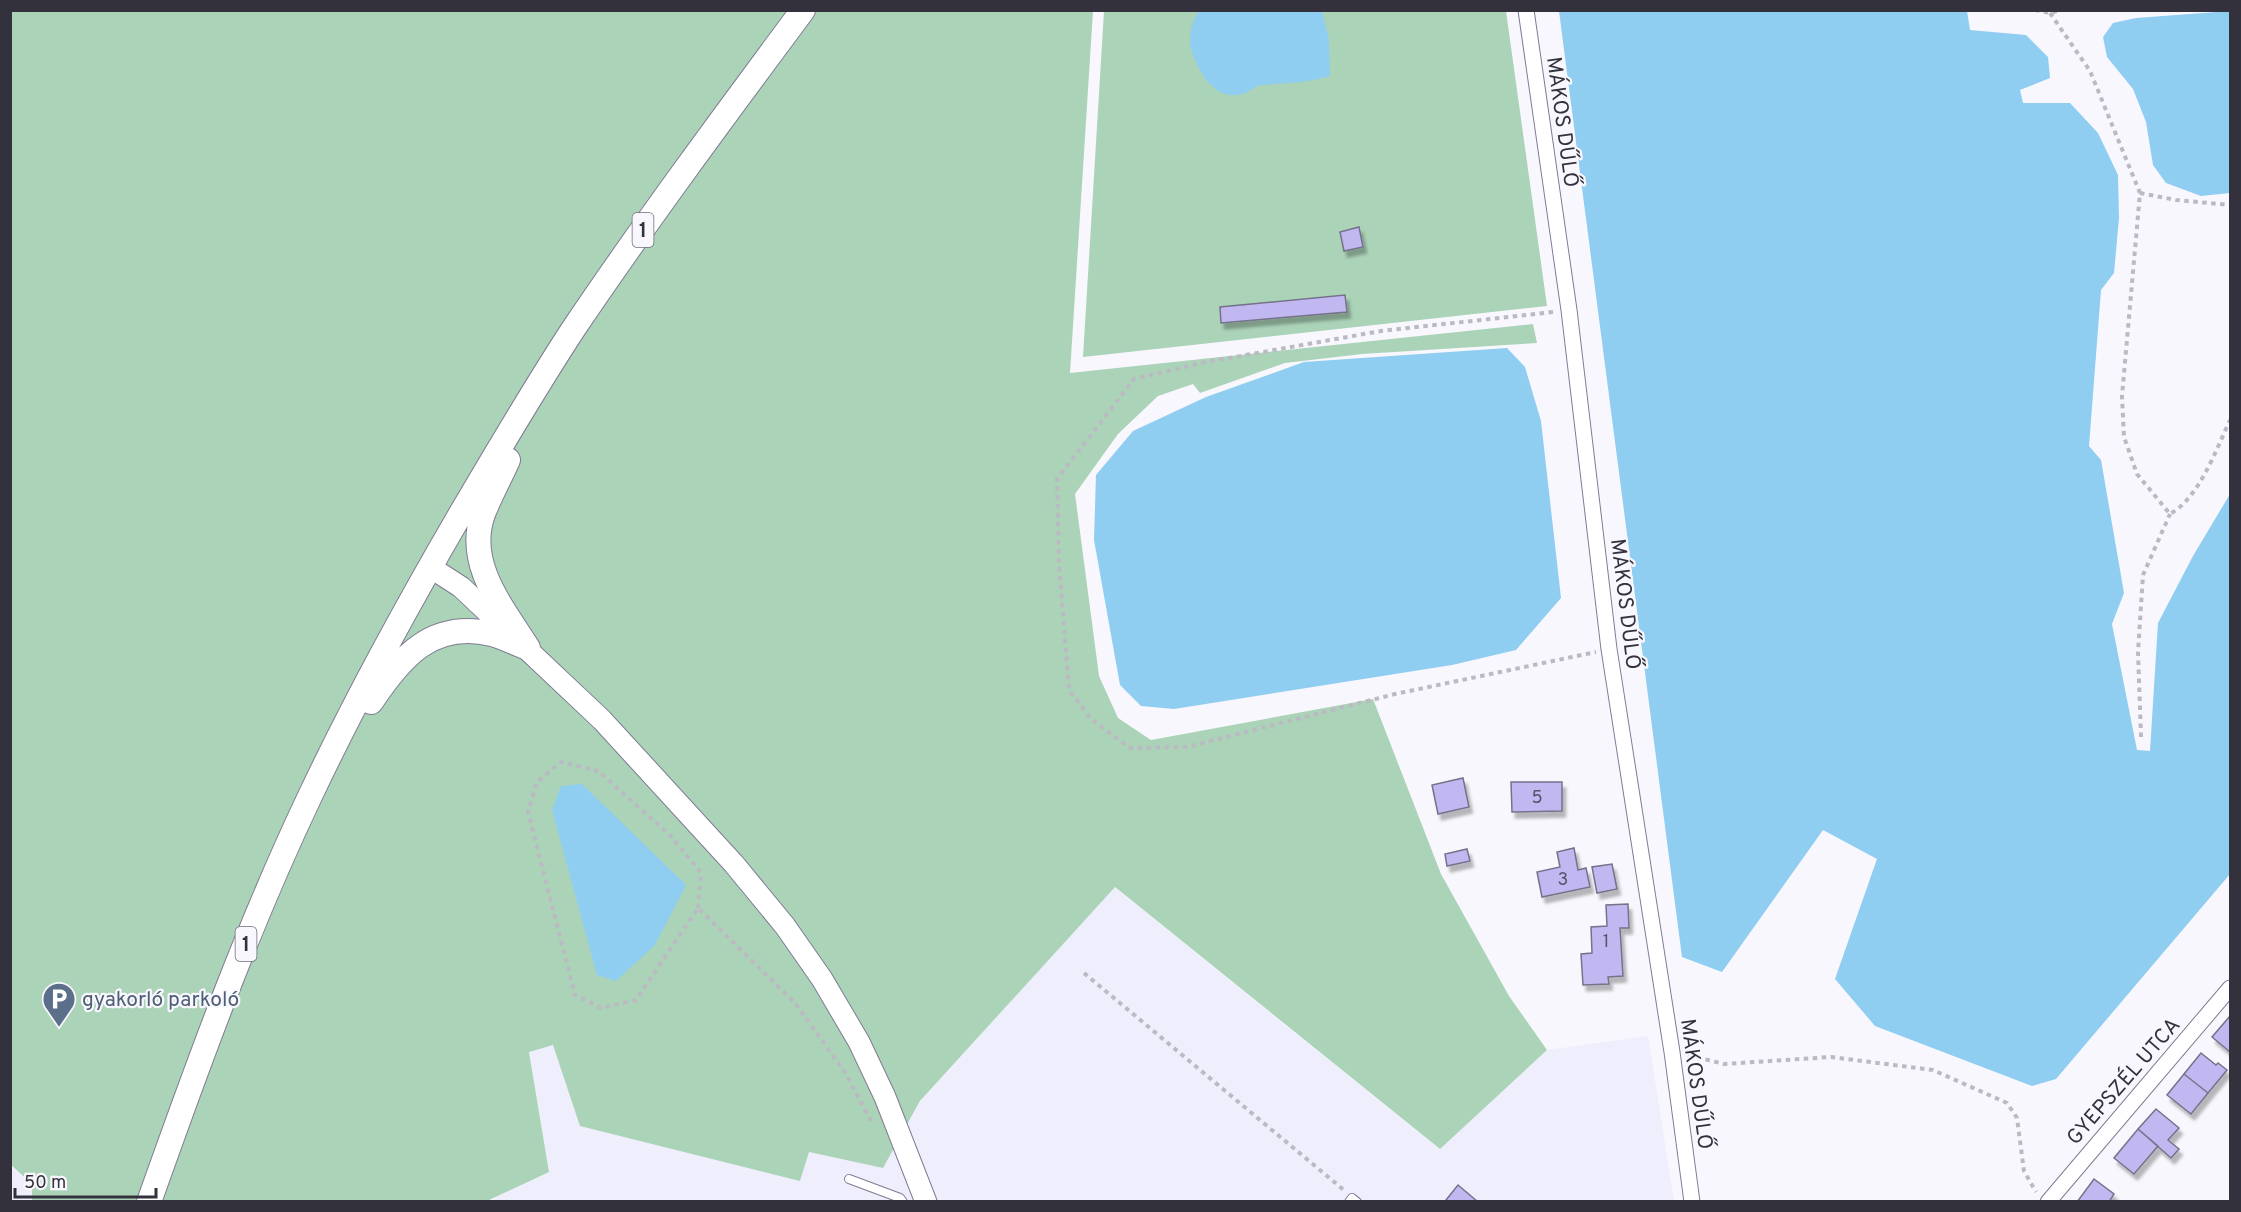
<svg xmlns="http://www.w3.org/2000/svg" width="2241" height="1212" viewBox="0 0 2241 1212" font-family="Overpass,sans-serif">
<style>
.built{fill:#efeefc}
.green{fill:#abd3b8}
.water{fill:#8fcdf1}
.building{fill:#c1b8f2;stroke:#76728a;stroke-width:1.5;filter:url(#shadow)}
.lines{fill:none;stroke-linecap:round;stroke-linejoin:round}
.lane-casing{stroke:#7f7b94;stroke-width:10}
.street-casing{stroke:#7f7b94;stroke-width:17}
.secondary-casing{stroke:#7f7b94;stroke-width:23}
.primary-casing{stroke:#7f7b94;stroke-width:26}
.path{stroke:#bbbac2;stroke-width:4;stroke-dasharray:4.5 4.5;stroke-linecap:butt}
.lane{stroke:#fff;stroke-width:8}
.street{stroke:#fff;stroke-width:15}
.secondary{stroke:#fff;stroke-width:21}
.primary{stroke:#fff;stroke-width:24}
.labels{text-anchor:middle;stroke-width:4.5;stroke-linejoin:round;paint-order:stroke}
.number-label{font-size:18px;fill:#56546a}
.shield{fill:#f8f7fd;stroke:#6e6d76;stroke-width:1.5}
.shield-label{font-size:20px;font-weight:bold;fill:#33323c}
.street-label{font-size:21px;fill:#33323c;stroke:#f8f7fd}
.service-label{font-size:21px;fill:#4e5e75;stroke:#f8f7fd;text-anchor:start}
</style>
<defs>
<filter id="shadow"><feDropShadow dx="3.5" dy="6" stdDeviation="1.5" flood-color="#0004"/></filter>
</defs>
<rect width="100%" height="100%" fill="#f8f7fd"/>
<path class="built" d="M1114 887 1439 1149 1547 1050 1648 1036 1674 1201 487 1202 549 1172 529 1051 554 1045 800 1180 809 1152 883 1168 920 1102Z
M10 1165 32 1184V1201H11Z"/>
<path class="green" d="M11 11H1093L1070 373 1533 324 1537 343 1362 354 1285 363 1200 393 1193 384 1158 396 1118 434 1075 494 1099 676 1118 718 1151 740 1373 699 1441 874 1509 996 1547 1050 1440 1149 1115 887 920 1101 883 1168 809 1152 800 1181 580 1126 553 1045 529 1052 549 1172 487 1201H32V1184L11 1165Z
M1104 11H1506L1547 306 1083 357Z"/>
<path class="water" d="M1285 11H1322L1329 40 1330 76C1306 83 1285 83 1261 85 1254 86 1251 91 1245 93 1216 104 1198 72 1191 49 1188 39 1192 18 1200 10Z
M1559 11H1967L1970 30 2026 35 2048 57 2050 78 2020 90 2023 103H2070L2098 133 2118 175 2119 218 2114 273 2101 290 2089 446 2101 460 2124 593 2112 624 2137 750 2150 751 2158 623 2193 556 2230 494V874L2056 1079 2032 1086 1875 1026 1835 979 1877 859 1823 830 1722 972 1682 957Z
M2230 11V193L2201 196 2166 183 2153 165 2146 122 2133 89 2107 57 2103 37 2113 23 2136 18Z
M1507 348 1525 367 1541 421 1561 598 1516 650 1452 665 1174 709 1141 706 1120 685 1094 540 1096 475 1133 431 1206 397 1304 362Z
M582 784 686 885 655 945 616 981 597 975 552 810 561 786Z"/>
<path class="building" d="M1359 227 1363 247 1344 251 1340 232Z
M1345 295 1347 312 1221 323 1220 307Z
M1463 778 1469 807 1438 814 1432 785Z
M1511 782H1562V811L1512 812Z
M1574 848 1578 870 1586 868 1590 887 1542 897 1537 872 1560 867 1557 852Z
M1467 849 1470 861 1447 866 1445 854Z
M1612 864 1617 889 1597 893 1592 867Z
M1628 904 1629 928H1620L1623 976 1608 977 1609 984 1583 985 1581 954 1592 953 1591 927 1607 926 1606 905Z
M2230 1016V1052L2212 1037Z
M2201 1053 2216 1065 2218 1063 2227 1070 2208 1093 2184 1074Z
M2184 1074 2208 1093 2191 1114 2167 1095Z
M2156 1109 2179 1128 2168 1140 2179 1149 2171 1158 2138 1129Z
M2138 1129 2158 1146 2134 1174 2114 1158Z
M2094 1179 2114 1194 2109 1202H2077Z
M1458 1185 1478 1202H1448L1446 1200Z"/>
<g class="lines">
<g class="lane-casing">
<path id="lane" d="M849 1179 900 1198 903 1202
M1349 1202 1352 1198 1357 1202"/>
</g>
<g class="street-casing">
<path id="street" d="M1526 10 1569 310 1609 649 1672 1052 1692 1202
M2048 1202 2230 988"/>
</g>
<g class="secondary-casing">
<path id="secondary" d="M430 567 461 587 602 720 734 864 785 926 822 979 859 1042 885 1097 926 1202"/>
</g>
<g class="primary-casing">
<path id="primary" d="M508 460C500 478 490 496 483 514 465 564 503 608 528 648
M371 702C401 657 432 620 492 634 504 637 516 644 528 648
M149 1202C198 1064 248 926 311 794 356 699 407 606 460 515 497 452 534 389 574 328 647 220 725 115 803 10"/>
</g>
<path class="path" d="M2035 10 2050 13 2061 10
M2050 13 2090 71 2140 193 2122 396 2124 437 2137 474 2170 514C2199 498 2216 450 2230 420
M2140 193 2176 200 2230 205
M1553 312 1381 331 1201 363 1134 379 1057 479 1059 562 1069 690 1091 719 1130 748 1187 747 1395 694 1596 652
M2141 737 2138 652 2143 575 2170 514
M698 908 701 873 670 835 598 771 561 762 537 782 528 812 575 995 601 1008 636 1000 698 908 795 1003 846 1074 873 1125
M1084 973 1345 1191
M1688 1055 1724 1064 1831 1057 1933 1070 2007 1103 2017 1118 2024 1171 2036 1192"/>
<use href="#lane" class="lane"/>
<use href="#street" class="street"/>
<use href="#secondary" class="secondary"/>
<use href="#primary" class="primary"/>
</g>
<defs>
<g id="parking-pin" transform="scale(1.725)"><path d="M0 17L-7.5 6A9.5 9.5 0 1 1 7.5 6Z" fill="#5c6f8a" stroke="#f8f7fd"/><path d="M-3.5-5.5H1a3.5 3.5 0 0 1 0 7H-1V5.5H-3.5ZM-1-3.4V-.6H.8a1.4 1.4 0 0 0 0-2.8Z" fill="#fff"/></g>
</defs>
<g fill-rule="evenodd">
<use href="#parking-pin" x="59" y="999"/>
</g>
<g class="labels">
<g class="number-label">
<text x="1537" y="803">5</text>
<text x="1563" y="885">3</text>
<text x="1606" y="947">1</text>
</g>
<g class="shield">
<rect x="632.5" y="213" width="21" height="34" rx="4.5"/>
<rect x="235.5" y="927" width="21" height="34" rx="4.5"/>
</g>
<g class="shield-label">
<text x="643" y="237">1</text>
<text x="246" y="951">1</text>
</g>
<g class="street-label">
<text transform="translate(1563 122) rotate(82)" y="7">MÁKOS DŰLŐ</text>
<text transform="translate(1626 604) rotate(83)" y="7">MÁKOS DŰLŐ</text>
<text transform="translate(2123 1081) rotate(-49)" y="7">GYEPSZÉL UTCA</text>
<text transform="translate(1697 1084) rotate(82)" y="7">MÁKOS DŰLŐ</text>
</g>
<g class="service-label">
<text x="82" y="1006">gyakorló parkoló</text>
</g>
</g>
<rect width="2241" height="1212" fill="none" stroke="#33323c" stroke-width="24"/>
<path d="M15 1188v9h141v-9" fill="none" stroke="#33323c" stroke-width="3"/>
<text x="24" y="1188" font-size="18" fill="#33323c" stroke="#f8f7fd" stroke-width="4.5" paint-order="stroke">50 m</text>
</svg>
